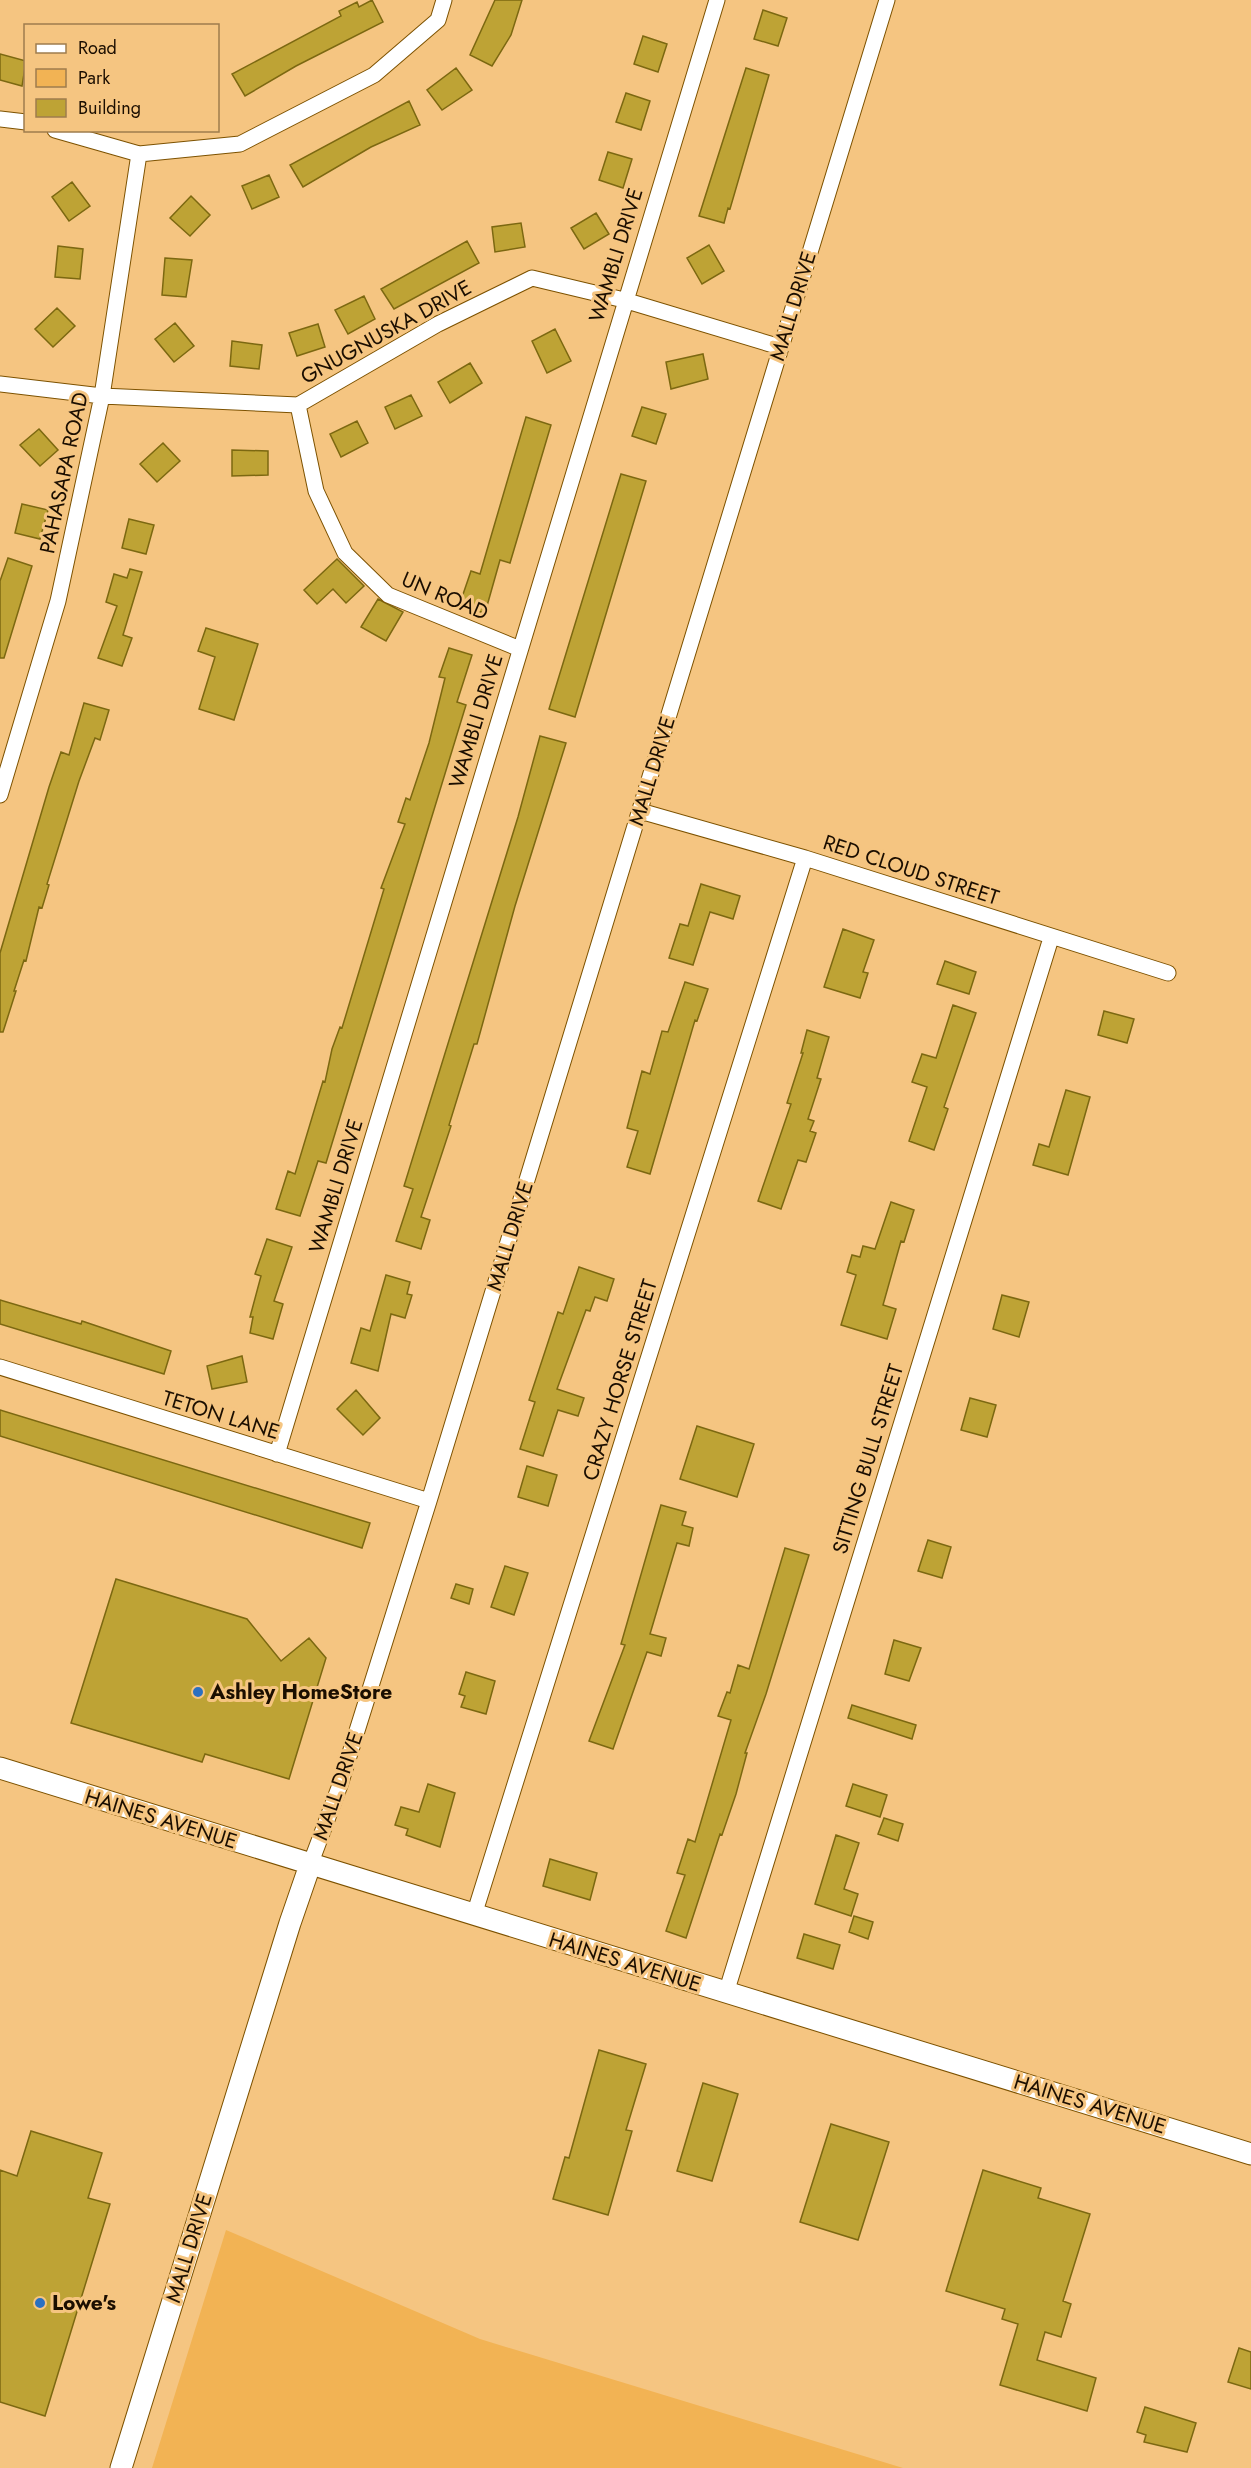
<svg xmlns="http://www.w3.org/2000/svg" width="1251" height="2468" viewBox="0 0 1251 2468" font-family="Jost,sans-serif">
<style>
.green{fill:#f2b354}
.building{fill:#bea335;stroke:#7c6811;stroke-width:1.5}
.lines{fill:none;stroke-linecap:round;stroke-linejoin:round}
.minor-casing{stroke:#7d5200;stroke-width:17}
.secondary-casing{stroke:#7d5200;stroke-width:23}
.minor{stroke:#fff;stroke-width:15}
.secondary{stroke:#fff;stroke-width:21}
.poi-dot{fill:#2b70c1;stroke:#f5c581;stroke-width:2}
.labels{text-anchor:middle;stroke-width:6;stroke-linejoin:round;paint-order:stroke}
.street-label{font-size:21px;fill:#1b0e00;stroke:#f5c581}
.poi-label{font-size:21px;font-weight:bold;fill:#1b0e00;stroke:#f5c581;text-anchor:start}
</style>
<rect width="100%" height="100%" fill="#f5c581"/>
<path class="green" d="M226 2230 480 2339 903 2468H152Z"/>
<path class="building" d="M372 0 383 22 296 66 245 96 232 74 341 16 339 11 357 2 359 7Z
M495 0H522L511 35 492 66 470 55Z
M763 10 787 18 778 46 754 39Z
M643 36 667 44 658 72 634 64Z
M0 54 26 61 22 86 0 80Z
M456 68 472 90 442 110 427 90Z
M746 68 769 75 730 209 728 208 724 223 699 216Z
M626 93 650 101 641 130 616 122Z
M409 101 420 125 371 147 303 187 290 165Z
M608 152 632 159 623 188 599 180Z
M269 175 279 197 252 209 242 186Z
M72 182 90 206 69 221 52 197Z
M191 196 210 215 190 236 170 218Z
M596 213 609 234 584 249 571 228Z
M521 223 525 247 495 252 492 227Z
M467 241 479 263 394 309 381 289Z
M709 245 724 271 702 284 687 258Z
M58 246 83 249 80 279 55 277Z
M165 258 192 260 186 297 162 295Z
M364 296 375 319 348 334 335 310Z
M57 308 75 326 53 347 35 329Z
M175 323 194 346 174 362 155 339Z
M318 324 325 347 297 356 289 333Z
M555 329 571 361 547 373 532 341Z
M232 341 262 345 259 369 230 366Z
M703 354 708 379 671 389 666 362Z
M470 363 482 383 450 403 438 382Z
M411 395 422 416 395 429 385 407Z
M642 407 666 414 656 444 632 436Z
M526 417 551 425 510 563 500 560 485 613 459 606 471 571 480 574Z
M357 421 368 443 341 457 330 434Z
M39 429 58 450 40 466 20 445Z
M163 443 180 461 157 482 140 464Z
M232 450 268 451V475L232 476Z
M621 474 646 481 575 717 549 709Z
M22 504 48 510 40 539 15 533Z
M129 519 154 525 146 554 122 548Z
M8 558 32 566 4 658H0V581Z
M337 559 364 586 346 603 333 589 317 604 304 590Z
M130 569 142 572 123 635 132 638 122 666 98 658 117 606 106 602 114 574 127 578Z
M378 599 403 612 386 641 361 627Z
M206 628 258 644 234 720 199 709 215 657 198 651Z
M449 648 472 655 457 702 466 705 326 1163 318 1161 300 1216 276 1209 288 1171 295 1174 323 1081 325 1082 332 1049 340 1027 342 1028 384 889 381 888 405 824 398 822 406 798 410 800 429 743 445 678 439 677Z
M84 703 109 710 100 740 95 738 79 781 47 884 49 885 42 908 39 907 26 961 24 960 14 991H16L3 1032H0V953L49 787 61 752 69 755Z
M540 736 566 743 515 906 477 1044H474L449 1125 451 1126 421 1217 430 1220 421 1249 396 1241 413 1189 404 1186 518 817Z
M701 884 740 896 733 919 710 912 693 965 669 958 680 924 688 926Z
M843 929 874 940 863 972 868 973 860 998 824 987Z
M945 961 976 972 969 994 937 984Z
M685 982 708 989 697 1021 695 1020 650 1174 627 1167 638 1131 627 1128 642 1071 650 1074 662 1031 668 1032Z
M953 1005 976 1013 944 1107 948 1109 934 1150 909 1141 927 1087 912 1082 922 1054 936 1058Z
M1104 1011 1134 1019 1127 1043 1098 1035Z
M807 1030 829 1037 817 1078 821 1079 808 1119 814 1121 810 1131 816 1133 806 1162 798 1160 781 1209 758 1201 791 1104 787 1103 803 1053H801Z
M1066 1090 1090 1097 1068 1175 1033 1165 1039 1144 1049 1147Z
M891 1202 914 1210 904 1242 901 1241 883 1305 896 1309 887 1339 841 1325 856 1275 847 1272 852 1255 860 1257 863 1246 875 1249Z
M267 1239 292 1247 274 1301 283 1304 273 1339 250 1333 253 1317H250L261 1276 255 1274Z
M579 1267 614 1279 607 1301 595 1297 590 1311 586 1310 557 1389 584 1398 578 1416 558 1410 543 1456 520 1449 535 1402 529 1400 558 1312 563 1314Z
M386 1275 410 1282 407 1294 412 1295 405 1318 391 1314 378 1371 351 1363 361 1328 370 1331Z
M1002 1295 1029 1302 1019 1337 993 1329Z
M0 1300 81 1324 82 1321 171 1351 164 1374 0 1324Z
M242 1356 247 1382 212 1389 207 1366Z
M356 1390 380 1418 363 1435 337 1409Z
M970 1398 996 1405 987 1437 961 1430Z
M0 1410 370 1523 362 1548 0 1436Z
M697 1426 754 1444 737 1497 680 1479Z
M527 1466 557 1475 548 1506 518 1497Z
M661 1505 686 1512 682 1525 693 1528 689 1546 677 1543 650 1634 666 1638 661 1656 647 1652 613 1749 589 1741 625 1645 621 1644Z
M928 1540 951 1547 942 1578 918 1571Z
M785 1548 809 1555 766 1694 745 1753H747L736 1794 722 1835 720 1834 686 1938 666 1931 685 1875 677 1873 688 1839 695 1842 731 1720 718 1716 727 1692 730 1693 738 1665 749 1669Z
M505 1566 528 1573 514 1615 491 1607Z
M116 1579 247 1619 281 1661 309 1638 326 1658 289 1779 205 1754 202 1762 71 1723Z
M456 1584 473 1589 469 1604 451 1598Z
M894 1640 921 1648 909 1681 885 1674Z
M466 1672 495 1681 486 1714 461 1707 465 1696 459 1694Z
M852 1705 916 1725 912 1739 848 1718Z
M428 1784 455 1793 440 1847 406 1835 408 1829 395 1825 401 1807 419 1812Z
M853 1784 887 1795 880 1817 846 1806Z
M884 1818 903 1824 898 1841 878 1834Z
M836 1835 859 1843 844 1889 858 1894 851 1916 815 1904Z
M550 1859 597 1873 590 1900 543 1886Z
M854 1916 873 1922 868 1939 849 1932Z
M804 1934 840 1945 833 1969 797 1958Z
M599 2050 646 2064 626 2130 632 2131 608 2215 553 2199 565 2157 569 2158Z
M703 2083 738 2094 712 2181 677 2171Z
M831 2124 889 2142 858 2240 800 2222Z
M31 2131 102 2153 88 2198 110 2204 45 2416 0 2402V2170L17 2176Z
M983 2170 1041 2188 1038 2198 1090 2214 1063 2301 1071 2304 1061 2337 1045 2332 1037 2360 1096 2378 1087 2411 1000 2385 1018 2324 1002 2319 1005 2309 946 2291Z
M1239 2348 1251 2352V2389L1228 2382Z
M1145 2407 1196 2423 1187 2452 1144 2442 1146 2435 1137 2432Z"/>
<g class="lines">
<g class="minor-casing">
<path id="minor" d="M0 119 26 122
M55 130 139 154 240 144 374 75 438 20 444 0
M0 384 102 396 298 405 438 324 532 278 624 300 780 347
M298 405 316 491 345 553 388 595 520 649
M0 795 58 601 102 396 139 154
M640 811 805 858 1168 973
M0 1367 429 1501
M277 1454 717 0
M310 1865 340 1785 429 1501 887 0
M474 1915 805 858
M726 1993 1051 938"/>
</g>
<g class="secondary-casing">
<path id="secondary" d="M0 1768 1251 2154
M121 2468 290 1923 310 1865"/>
</g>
<use href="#minor" class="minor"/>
<use href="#secondary" class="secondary"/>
</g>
<g class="poi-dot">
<circle cx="198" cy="1692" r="6"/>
<circle cx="40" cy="2303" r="6"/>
</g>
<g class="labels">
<g class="street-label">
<text transform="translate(616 255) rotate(-73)" y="7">WAMBLI DRIVE</text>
<text transform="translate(793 306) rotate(-73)" y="7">MALL DRIVE</text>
<text transform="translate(386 332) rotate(-29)" y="7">GNUGNUSKA DRIVE</text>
<text transform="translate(64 473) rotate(-78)" y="7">PAHASAPA ROAD</text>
<text transform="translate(445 596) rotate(23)" y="7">UN ROAD</text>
<text transform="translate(476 721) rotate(-73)" y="7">WAMBLI DRIVE</text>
<text transform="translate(652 771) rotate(-73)" y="7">MALL DRIVE</text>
<text transform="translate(911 870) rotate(18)" y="7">RED CLOUD STREET</text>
<text transform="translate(336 1186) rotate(-73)" y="7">WAMBLI DRIVE</text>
<text transform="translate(510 1236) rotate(-73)" y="7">MALL DRIVE</text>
<text transform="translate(620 1380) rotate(-73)" y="7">CRAZY HORSE STREET</text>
<text transform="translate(221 1415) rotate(17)" y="7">TETON LANE</text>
<text transform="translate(868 1459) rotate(-73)" y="7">SITTING BULL STREET</text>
<text transform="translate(338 1786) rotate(-71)" y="7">MALL DRIVE</text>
<text transform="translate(161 1819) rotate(17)" y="7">HAINES AVENUE</text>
<text transform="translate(625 1962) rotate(17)" y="7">HAINES AVENUE</text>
<text transform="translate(1090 2104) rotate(17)" y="7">HAINES AVENUE</text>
<text transform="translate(189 2248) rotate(-73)" y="7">MALL DRIVE</text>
</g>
<g class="poi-label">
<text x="210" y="1699">Ashley HomeStore</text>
<text x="52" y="2310">Lowe's</text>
</g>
</g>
<rect x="24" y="24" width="195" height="108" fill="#f5c581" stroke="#9e7c4d" stroke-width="1.5"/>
<rect x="36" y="44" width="30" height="9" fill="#ffffff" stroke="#9e7c4d" stroke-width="1.5"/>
<text x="78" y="54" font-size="18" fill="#1b0e00">Road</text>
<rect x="36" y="69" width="30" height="18" fill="#f2b354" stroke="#9e7c4d" stroke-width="1.5"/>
<text x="78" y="84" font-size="18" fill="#1b0e00">Park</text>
<rect x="36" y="99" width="30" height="18" fill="#bea335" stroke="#9e7c4d" stroke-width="1.5"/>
<text x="78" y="114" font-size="18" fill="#1b0e00">Building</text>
</svg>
